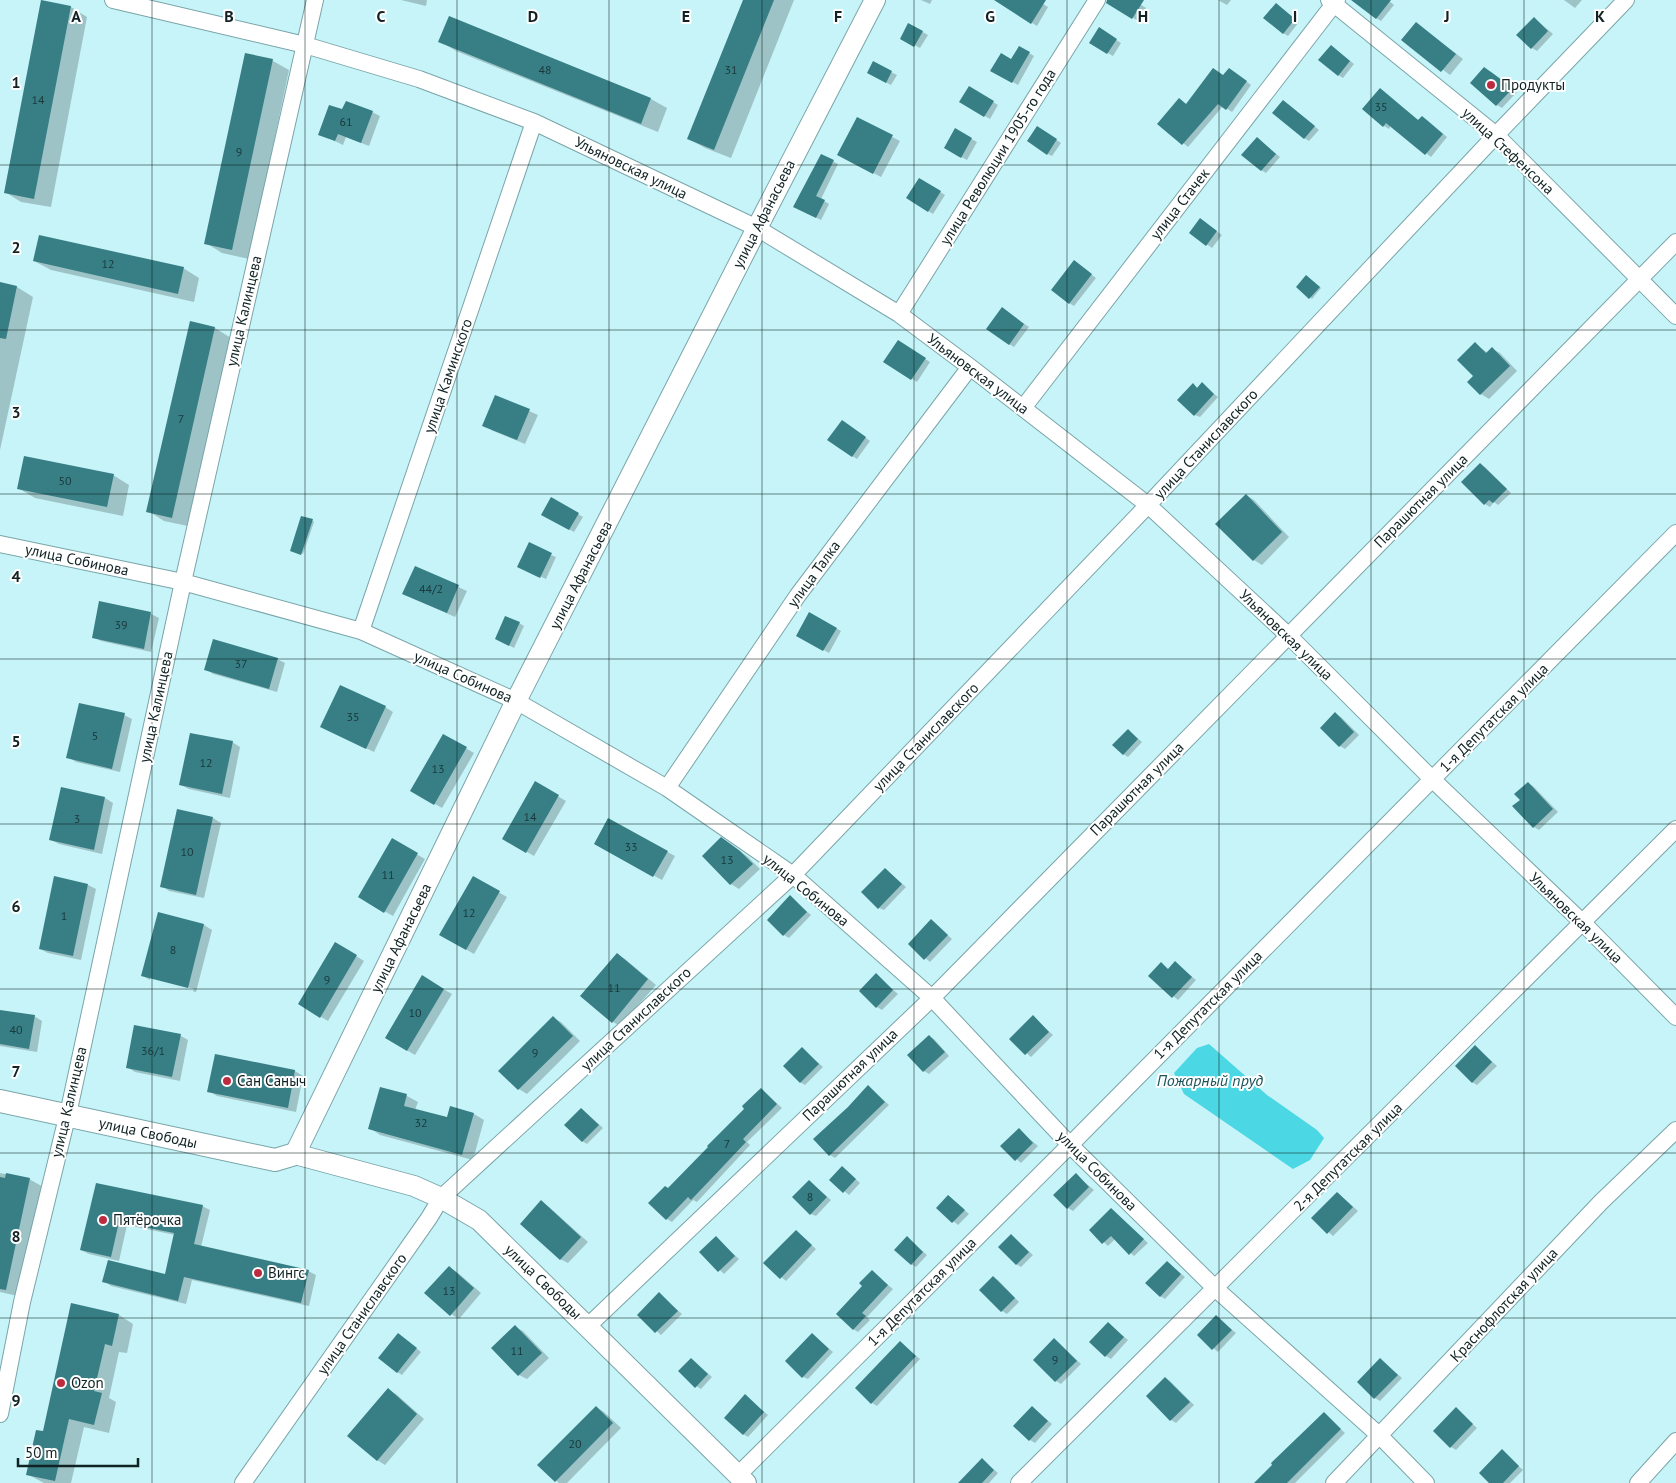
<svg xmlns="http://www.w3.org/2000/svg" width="1676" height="1483" viewBox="0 0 1676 1483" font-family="'PT Sans',sans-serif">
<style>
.water{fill:#4bd7e3}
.shadow{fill:#0003}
.building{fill:#377e85}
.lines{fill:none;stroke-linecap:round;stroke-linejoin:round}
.minor-casing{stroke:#7aa5a9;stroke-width:18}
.tertiary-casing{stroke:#7aa5a9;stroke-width:22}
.secondary-casing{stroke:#7aa5a9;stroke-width:24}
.minor{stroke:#fff;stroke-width:16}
.tertiary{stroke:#fff;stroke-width:20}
.secondary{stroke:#fff;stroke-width:22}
.grid{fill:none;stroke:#102223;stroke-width:1;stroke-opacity:0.55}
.poi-dot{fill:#bc2b40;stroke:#fff;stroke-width:2}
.labels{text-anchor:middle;stroke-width:4;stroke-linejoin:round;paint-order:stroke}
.number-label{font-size:12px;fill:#1a393c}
.poi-label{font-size:15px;fill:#102223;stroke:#fff;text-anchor:start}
.street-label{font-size:15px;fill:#102223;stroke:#fff}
.water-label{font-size:16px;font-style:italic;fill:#1b555a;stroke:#fff}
.grid-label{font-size:16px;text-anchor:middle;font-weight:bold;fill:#102223;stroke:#fff;stroke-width:4;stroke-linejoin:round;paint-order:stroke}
</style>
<rect width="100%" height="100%" fill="#c6f4f8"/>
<path class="water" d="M1209 1044 1267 1095 1317 1130 1324 1138 1310 1160 1293 1169 1184 1094 1174 1073 1197 1048Z"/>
<path class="shadow" d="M401 0H427L426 6Z
M744 0H794L731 158 705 148 689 139Z
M921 0H932L930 4Z
M1012 0H1037L1048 7 1037 26 1007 7Z
M1120 0H1134L1146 8 1138 21 1116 7Z
M1218 0H1231L1227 5Z
M1366 0H1388L1394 5 1381 21 1376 18Z
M1564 0H1582L1575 8Z
M42 2 71 7 87 17 51 207 21 202 5 192Z
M1281 8 1299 22 1288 36 1283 33Z
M449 17 651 99 667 108 658 132 456 51 440 41Z
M1534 18 1553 34 1537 51 1532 48Z
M1416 23 1463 59 1450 75 1403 40Z
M909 24 928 35 920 48 901 38Z
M1099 29 1121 43 1113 56 1091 43Z
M1019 47 1034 56 1018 85 992 70 1012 60Z
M1336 50 1354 64 1343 78 1338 75Z
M246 55 273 61 289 70 249 259 222 253 206 243Z
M873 63 897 75 891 85 868 73Z
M1490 71 1517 92 1502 108 1497 105Z
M1234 72 1251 85 1232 112 1223 106 1188 147 1159 123 1180 99 1187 105 1224 76Z
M970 88 998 105 990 119 961 102Z
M1380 89 1419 121 1422 117 1427 120 1447 137 1431 157 1391 125 1389 129 1384 126Z
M1288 104 1319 130 1309 141 1304 138Z
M343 111 372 112 380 116 369 146 346 137 343 145 320 134Z
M857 119 900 141 881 177 847 159Z
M955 130 977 142 967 160 945 148Z
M1043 130 1061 143 1052 156 1048 154Z
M1262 142 1280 157 1266 173 1261 170Z
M821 155 838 164 821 199 829 204 821 220 800 209Z
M920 179 945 195 933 214 908 198Z
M1205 223 1222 235 1212 248 1191 233Z
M34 261 183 268 199 278 194 302 51 270Z
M1079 265 1096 278 1074 306 1069 303Z
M1309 278 1321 288 1312 299 1310 297Z
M0 284 17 287 33 297 0 450Z
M1007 312 1029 327 1014 347 1009 344Z
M191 323 215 328 231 338 188 526 164 521 148 511Z
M898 342 930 362 917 382 885 361Z
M1475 344 1488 353 1492 349 1500 353 1517 371 1489 399 1481 394 1469 382 1475 376Z
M1202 384 1218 397 1200 417 1195 415 1193 385 1198 388Z
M496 396 538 415 525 444 491 430Z
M847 424 870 441 857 459 852 456Z
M1480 464 1485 467 1511 493 1498 505 1494 502 1490 507 1485 504Z
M113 475 129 485 123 516 35 498 18 488Z
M1246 495 1254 500 1289 537 1262 565 1254 560Z
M552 499 583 517 574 532 543 515Z
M312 520 314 522 303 554 291 550Z
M551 555 556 557 546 579 524 569Z
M415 567 467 591 455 617 412 598Z
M151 614 159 618 151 652 101 641 93 637Z
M810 614 841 631 829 653 798 635Z
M519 623 524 626 514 648 501 641Z
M277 659 285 663 277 692 213 674 206 669Z
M385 707 393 712 374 752 330 731Z
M1336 714 1341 717 1359 735 1345 749 1340 746Z
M124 715 132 719 120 772 76 762 68 757Z
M1128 730 1142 742 1128 757 1123 754Z
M443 735 474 753 442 808 412 791Z
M232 742 240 747 230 798 189 789 181 785Z
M535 783 566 801 534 856 504 839Z
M1528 783 1533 786 1558 812 1539 830 1534 827 1521 800Z
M105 798 113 803 102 854 59 844 51 840Z
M213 818 221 823 204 898 169 891 162 886Z
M608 820 675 856 662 880 595 844Z
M392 840 425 859 393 916 359 897Z
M729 843 748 857 760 869 739 889 731 884 703 856Z
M885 869 906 887 884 910 879 908Z
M473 878 507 897 474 954 441 935Z
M88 885 96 889 81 960 48 953 40 949Z
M790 897 811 915 789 938 784 935Z
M159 914 204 925 212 930 196 992 150 980 193 991 194 989 150 977V980L143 976Z
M932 921 952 939 930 962 909 944Z
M335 943 364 961 328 1021 299 1004Z
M617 954 625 959 656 985 620 1026 613 1022Z
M1175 963 1196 980 1178 1000 1150 976 1161 964 1169 970Z
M876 975 898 994 882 1010 877 1007Z
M422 977 452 994 415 1055 386 1038Z
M0 1011 34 1016 42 1021 37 1052 0 1046Z
M1033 1017 1053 1035 1031 1057 1011 1039Z
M553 1018 561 1022 580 1041 527 1094 519 1089 500 1071Z
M181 1036 188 1040 180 1081 135 1072 127 1067Z
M929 1036 934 1039 949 1056 929 1074 924 1071 909 1055Z
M1476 1047 1497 1066 1477 1085 1472 1082Z
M802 1049 823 1067 805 1085 800 1082Z
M216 1055 295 1071 303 1076 296 1112 217 1096 209 1091Z
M868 1086 889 1105 835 1158 830 1155 815 1139 849 1107Z
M381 1088 407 1096 418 1102 415 1110 448 1119 474 1114 484 1120 473 1160 380 1135 370 1128Z
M761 1089 782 1108 747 1142 750 1145 697 1202 693 1200 672 1222 667 1219 669 1189 746 1109Z
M582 1109 603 1128 587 1144 582 1141Z
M1019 1130 1038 1146 1021 1163 1002 1146Z
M847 1171 860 1183 849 1195 831 1180Z
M0 1173 29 1179 54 1193 31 1299 0 1292Z
M1076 1175 1094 1190 1073 1211 1068 1208Z
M810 1182 831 1200 816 1216 811 1214Z
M97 1184 202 1206 210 1210 201 1247 308 1271 316 1275 309 1306 192 1280 186 1304 111 1286 104 1281 166 1276 175 1235 127 1225 119 1261 89 1254 81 1250Z
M1338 1193 1358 1211 1333 1236 1313 1218Z
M949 1196 969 1214 958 1225 938 1208Z
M541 1202 549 1207 588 1242 568 1263 560 1259Z
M1111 1210 1148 1243 1134 1256 1115 1239 1108 1246 1091 1230Z
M796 1231 816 1249 786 1281 765 1263Z
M1011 1235 1033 1255 1021 1267 1016 1264Z
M716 1238 739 1259 724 1274 701 1252Z
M907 1238 927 1255 916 1267 911 1264Z
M1167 1262 1185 1277 1165 1299 1160 1296Z
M449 1267 457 1272 481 1293 459 1319 451 1314Z
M872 1272 893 1289 867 1317 870 1320 858 1332 853 1329Z
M993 1277 998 1280 1019 1302 1007 1314 1002 1311Z
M659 1294 682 1314 661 1335 639 1315Z
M72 1305 119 1315 133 1324 127 1353 119 1352 109 1398 116 1402 109 1433 84 1427 71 1483H44L27 1474 44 1433Z
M1216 1317 1236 1333 1218 1352 1198 1335Z
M1108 1324 1128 1340 1111 1359 1106 1356Z
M515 1327 523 1331 549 1358 527 1379 519 1375Z
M812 1334 833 1352 808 1379 803 1377Z
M403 1338 421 1352 402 1375 397 1372Z
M1054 1340 1059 1343 1081 1364 1061 1384 1056 1381 1034 1360Z
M900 1343 920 1359 877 1406 872 1403Z
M691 1359 712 1377 701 1389 696 1386Z
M1381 1360 1402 1378 1380 1401 1375 1398Z
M1165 1378 1170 1381 1194 1405 1176 1423 1171 1420 1147 1396Z
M388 1390 396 1394 424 1419 385 1465 377 1460Z
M745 1396 768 1415 748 1437 743 1434Z
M596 1407 604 1412 621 1428 567 1483H559L539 1465Z
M1032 1407 1052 1424 1035 1443 1030 1440Z
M1456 1409 1477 1428 1456 1450 1451 1447Z
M1324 1414 1345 1433 1295 1483H1256Z
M1502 1451 1523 1470 1510 1483H1491Z
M982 1460 998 1473 989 1483H960Z"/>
<path class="building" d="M41 0 71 6 34 199 4 193Z
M743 0H774L714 150 687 139Z
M994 0H1046L1031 24Z
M1107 0H1144L1132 19 1106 3Z
M1351 0H1391L1376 19Z
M1276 3 1295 19 1283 34 1263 18Z
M449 16 651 98 641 124 438 42Z
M1534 17 1548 31 1531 49 1516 35Z
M1416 22 1456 54 1441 72 1401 40Z
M908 23 923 31 914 47 900 39Z
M1099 27 1117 39 1107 54 1089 43Z
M1331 45 1350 61 1338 76 1318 60Z
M1019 46 1030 52 1012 83 990 71 1001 53 1011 59Z
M245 53 273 59 232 250 204 244Z
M873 61 892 71 886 83 867 73Z
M1484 67 1513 88 1496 106 1470 83Z
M1213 68 1223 75 1229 68 1247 81 1226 110 1218 104 1182 145 1157 124 1179 98 1186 104Z
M969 86 994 101 984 117 959 102Z
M1380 88 1418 120 1422 116 1443 134 1425 155 1386 123 1383 127 1362 109Z
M1283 100 1315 126 1304 139 1272 113Z
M346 101 373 111 361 143 338 134 335 141 318 135 329 105 342 109Z
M857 117 893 135 873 174 837 155Z
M1037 126 1057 139 1047 155 1027 141Z
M955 128 972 138 961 158 944 148Z
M1257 137 1276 154 1261 171 1241 155Z
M821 154 834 160 816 196 825 200 816 218 793 207Z
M919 178 941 191 928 212 906 198Z
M1200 218 1217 231 1206 246 1189 233Z
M39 235 184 267 178 294 33 261Z
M1074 260 1092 274 1069 304 1051 290Z
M1306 275 1320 287 1309 299 1296 287Z
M0 282 17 286 6 339 0 338Z
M1002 307 1024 324 1009 345 986 329Z
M190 321 215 327 172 518 146 512Z
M898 340 926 358 911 380 883 362Z
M1475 342 1486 353 1492 347 1510 366 1480 395 1467 382 1473 376 1457 360Z
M1202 382 1214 394 1194 416 1177 400 1193 383 1197 388Z
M495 395 530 409 517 440 482 426Z
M842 420 866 437 852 457 827 440Z
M24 456 114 474 107 507 17 489Z
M1480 463 1507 489 1493 503 1489 500 1484 505 1461 482Z
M1246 494 1282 532 1253 561 1215 524Z
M551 497 579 513 569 530 541 515Z
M301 516 313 519 301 555 290 551Z
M529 542 552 553 540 578 517 567Z
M415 566 459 585 447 613 402 594Z
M99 601 151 612 144 649 92 638Z
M809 612 837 628 823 651 796 636Z
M505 616 520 622 509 646 495 639Z
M213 639 278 658 269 689 204 670Z
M340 685 386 706 366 749 320 727Z
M79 703 125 713 112 769 66 758Z
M1335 712 1354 732 1339 747 1320 728Z
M1128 729 1138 739 1123 755 1112 745Z
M190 733 233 741 222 794 179 785Z
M443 734 467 747 434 805 410 791Z
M535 781 559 795 526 853 502 839Z
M1528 782 1553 809 1533 828 1512 806 1520 800 1514 794Z
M61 787 105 797 94 850 49 840Z
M177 809 213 817 196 895 160 887Z
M608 818 668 851 653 877 594 844Z
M721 837 740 851 753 864 730 885 702 856Z
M392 838 418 853 384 913 358 897Z
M885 868 902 884 878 909 861 892Z
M54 876 88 884 73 956 39 949Z
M473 876 500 891 466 950 439 935Z
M790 895 807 912 783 936 767 920Z
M158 912 204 924 188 988 141 976Z
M931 919 948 935 924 960 908 944Z
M335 942 357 955 320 1018 298 1004Z
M617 953 648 979 612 1023 580 996Z
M1175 961 1192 977 1172 998 1148 976 1161 962 1168 969Z
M876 973 893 990 876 1008 859 991Z
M422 975 444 989 407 1051 385 1038Z
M0 1010 35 1015 29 1049 0 1044Z
M1033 1015 1049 1032 1025 1055 1009 1039Z
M553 1016 573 1036 518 1090 498 1071Z
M134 1025 181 1034 172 1077 126 1068Z
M929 1035 945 1052 923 1072 907 1055Z
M1475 1045 1492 1062 1472 1083 1455 1066Z
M802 1047 819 1064 800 1083 783 1066Z
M215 1054 295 1070 288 1108 207 1092Z
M868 1085 885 1102 829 1156 813 1139 848 1107Z
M380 1087 407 1094 404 1106 447 1117 450 1106 474 1113 462 1155 368 1129Z
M761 1088 777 1104 743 1139 746 1142 712 1178 691 1200 688 1197 666 1220 648 1203 665 1186 668 1188 708 1147 707 1146 744 1109 742 1106Z
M581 1108 599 1125 582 1142 564 1125Z
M1019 1128 1033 1143 1015 1161 1000 1146Z
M842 1166 856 1179 843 1193 829 1180Z
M6 1173 30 1178 6 1290 0 1289V1177L5 1178Z
M1076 1173 1089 1187 1067 1209 1053 1195Z
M809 1180 827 1197 810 1215 792 1197Z
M96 1183 203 1205 194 1244 309 1270 301 1303 184 1277 178 1301 102 1282 108 1260 165 1274 174 1233 119 1222 111 1257 80 1250Z
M1337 1192 1353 1207 1327 1234 1311 1218Z
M948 1195 965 1210 952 1223 936 1208Z
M541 1200 581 1237 560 1260 520 1224Z
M1111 1208 1144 1239 1129 1255 1111 1236 1102 1244 1089 1230Z
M796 1230 812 1245 780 1279 763 1263Z
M1011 1234 1029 1252 1016 1265 998 1247Z
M716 1236 735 1256 718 1272 699 1252Z
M907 1236 923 1252 911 1265 894 1250Z
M1167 1261 1181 1274 1160 1297 1145 1283Z
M449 1266 474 1288 450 1316 424 1293Z
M872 1270 888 1285 862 1313 866 1316 853 1330 836 1314 862 1286 859 1283Z
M993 1276 1015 1298 1001 1312 979 1290Z
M659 1292 678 1311 655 1333 637 1315Z
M71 1303 119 1314 112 1346 105 1344 94 1391 102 1393 94 1425 69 1419 55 1481 26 1475 36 1430 43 1431Z
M1216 1315 1232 1330 1212 1350 1197 1335Z
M1108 1322 1124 1337 1105 1357 1089 1342Z
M515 1325 542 1353 518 1376 491 1348Z
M398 1333 417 1348 397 1373 378 1358Z
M812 1333 829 1349 802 1378 785 1361Z
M1054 1338 1077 1361 1055 1382 1033 1360Z
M900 1341 916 1356 871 1404 855 1388Z
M691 1358 708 1374 695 1388 678 1371Z
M1380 1358 1398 1375 1374 1399 1357 1382Z
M1165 1377 1190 1402 1170 1421 1146 1396Z
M388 1388 417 1414 377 1461 347 1436Z
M745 1394 764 1412 743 1435 724 1418Z
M596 1406 613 1423 555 1482 537 1465Z
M1032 1406 1048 1421 1029 1441 1013 1426Z
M1456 1407 1473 1424 1450 1448 1433 1431Z
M1324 1412 1341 1429 1287 1483H1254L1272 1465 1271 1463Z
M1502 1449 1519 1466 1503 1483H1489L1479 1473Z
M982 1458 994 1470 982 1483H958Z"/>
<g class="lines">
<g class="minor-casing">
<path id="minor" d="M113 0 305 45 419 79 534 122 757 228 899 314 970 367 1148 505 1289 636 1433 780 1583 923 1676 1017
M1329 0 1496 135 1676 316
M899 314 1097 0
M1023 408 1337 0
M0 544 183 582 361 631 516 701 667 788 793 875 932 998 1070 1145 1216 1289 1380 1436 1426 1483
M361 631 534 122
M667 788 798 595 970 367
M588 1326 932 998 1676 242
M0 1414 22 1302 70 1105 183 582 315 0
M738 1475 1070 1145 1676 533
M243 1483 429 1218 441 1198 793 875 1148 505 1496 135 1626 0
M1019 1483 1676 829
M1334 1483 1601 1202 1676 1130
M1638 1483 1676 1441"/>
</g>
<g class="tertiary-casing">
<path id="tertiary" d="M746 1483 479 1220 441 1198 414 1186 295 1154 516 701 757 228 875 0"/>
</g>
<g class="secondary-casing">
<path id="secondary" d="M0 1101 275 1160 295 1154"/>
</g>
<use href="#minor" class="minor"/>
<use href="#tertiary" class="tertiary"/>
<use href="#secondary" class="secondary"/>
</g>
<path class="grid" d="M152 0V1483M305 0V1483M457 0V1483M609 0V1483M762 0V1483M914 0V1483M1067 0V1483M1219 0V1483M1371 0V1483M1524 0V1483M0 165H1676M0 330H1676M0 494H1676M0 659H1676M0 824H1676M0 989H1676M0 1153H1676M0 1318H1676"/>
<g class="poi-dot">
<circle cx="1491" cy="85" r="5"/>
<circle cx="227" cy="1081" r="5"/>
<circle cx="103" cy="1220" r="5"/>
<circle cx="258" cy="1273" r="5"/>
<circle cx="61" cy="1383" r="5"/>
</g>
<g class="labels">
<g class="number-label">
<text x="545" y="74">48</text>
<text x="731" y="74">31</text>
<text x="38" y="104">14</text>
<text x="1381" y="111">35</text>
<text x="346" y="126">61</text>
<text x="239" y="156">9</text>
<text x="108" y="268">12</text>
<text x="181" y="423">7</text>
<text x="65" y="485">50</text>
<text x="431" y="593">44/2</text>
<text x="121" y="629">39</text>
<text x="241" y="668">37</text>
<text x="353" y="721">35</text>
<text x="95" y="740">5</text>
<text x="206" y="767">12</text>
<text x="438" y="773">13</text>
<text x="530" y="821">14</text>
<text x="77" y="823">3</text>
<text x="631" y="851">33</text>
<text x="187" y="856">10</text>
<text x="727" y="864">13</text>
<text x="388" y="879">11</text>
<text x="469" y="917">12</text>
<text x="64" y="920">1</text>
<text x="173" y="954">8</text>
<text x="327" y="984">9</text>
<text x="614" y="992">11</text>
<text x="415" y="1017">10</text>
<text x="16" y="1034">40</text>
<text x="153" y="1055">36/1</text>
<text x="535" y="1057">9</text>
<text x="421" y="1127">32</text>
<text x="727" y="1148">7</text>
<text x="810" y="1201">8</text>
<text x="449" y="1295">13</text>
<text x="517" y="1355">11</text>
<text x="1055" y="1364">9</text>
<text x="575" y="1448">20</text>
</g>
<g class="poi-label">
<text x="1501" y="90">Продукты</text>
<text x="237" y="1086">Сан Саныч</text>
<text x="113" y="1225">Пятёрочка</text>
<text x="268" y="1278">Вингс</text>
<text x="71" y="1388">Ozon</text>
</g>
<g class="street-label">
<text transform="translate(1508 151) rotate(43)" y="5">улица Стефенсона</text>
<text transform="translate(998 157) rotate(-58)" y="5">улица Революции 1905-го года</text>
<text transform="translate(631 168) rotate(26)" y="5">Ульяновская улица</text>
<text transform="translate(1180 204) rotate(-52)" y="5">улица Стачек</text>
<text transform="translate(764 214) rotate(-63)" y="5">улица Афанасьева</text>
<text transform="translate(244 311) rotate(-77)" y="5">улица Калинцева</text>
<text transform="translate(978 374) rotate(37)" y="5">Ульяновская улица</text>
<text transform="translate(448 376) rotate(-71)" y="5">улица Каминского</text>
<text transform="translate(1206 444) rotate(-47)" y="5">улица Станиславского</text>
<text transform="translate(1421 501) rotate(-45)" y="5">Парашютная улица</text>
<text transform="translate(77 560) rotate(12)" y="5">улица Собинова</text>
<text transform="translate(814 574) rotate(-54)" y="5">улица Талка</text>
<text transform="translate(581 575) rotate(-63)" y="5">улица Афанасьева</text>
<text transform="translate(1286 635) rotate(44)" y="5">Ульяновская улица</text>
<text transform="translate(463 677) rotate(24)" y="5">улица Собинова</text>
<text transform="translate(156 707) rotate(-78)" y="5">улица Калинцева</text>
<text transform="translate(1494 718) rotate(-45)" y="5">1-я Депутатская улица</text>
<text transform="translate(926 737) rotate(-46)" y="5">улица Станиславского</text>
<text transform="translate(1137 789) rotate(-45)" y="5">Парашютная улица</text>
<text transform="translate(806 890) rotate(39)" y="5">улица Собинова</text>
<text transform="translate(1576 918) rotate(44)" y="5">Ульяновская улица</text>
<text transform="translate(401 938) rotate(-64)" y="5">улица Афанасьева</text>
<text transform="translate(1208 1005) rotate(-45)" y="5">1-я Депутатская улица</text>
<text transform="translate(636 1019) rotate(-43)" y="5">улица Станиславского</text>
<text transform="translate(850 1075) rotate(-44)" y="5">Парашютная улица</text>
<text transform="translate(69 1102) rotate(-77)" y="5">улица Калинцева</text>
<text transform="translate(148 1133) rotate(12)" y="5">улица Свободы</text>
<text transform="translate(1348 1157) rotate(-45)" y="5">2-я Депутатская улица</text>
<text transform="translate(1097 1171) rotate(45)" y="5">улица Собинова</text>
<text transform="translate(543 1282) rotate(44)" y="5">улица Свободы</text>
<text transform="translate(922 1292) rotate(-45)" y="5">1-я Депутатская улица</text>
<text transform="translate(1504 1305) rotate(-47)" y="5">Краснофлотская улица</text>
<text transform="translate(362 1314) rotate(-55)" y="5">улица Станиславского</text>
</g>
<g class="water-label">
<text x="1210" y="1086">Пожарный пруд</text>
</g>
</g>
<g class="grid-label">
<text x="76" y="22">A</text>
<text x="229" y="22">B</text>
<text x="381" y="22">C</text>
<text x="533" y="22">D</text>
<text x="686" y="22">E</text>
<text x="838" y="22">F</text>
<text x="990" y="22">G</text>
<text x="1143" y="22">H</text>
<text x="1295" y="22">I</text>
<text x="1447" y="22">J</text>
<text x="1600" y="22">K</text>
<text x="16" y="88">1</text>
<text x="16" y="253">2</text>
<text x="16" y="418">3</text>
<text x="16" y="582">4</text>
<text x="16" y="747">5</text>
<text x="16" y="912">6</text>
<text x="16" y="1077">7</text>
<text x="16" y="1242">8</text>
<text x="16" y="1406">9</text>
</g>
<path d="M18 1458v8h120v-8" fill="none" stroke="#102223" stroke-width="2.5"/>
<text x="25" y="1458" font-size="15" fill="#102223" stroke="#ffffff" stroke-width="4" paint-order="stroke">50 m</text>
</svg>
